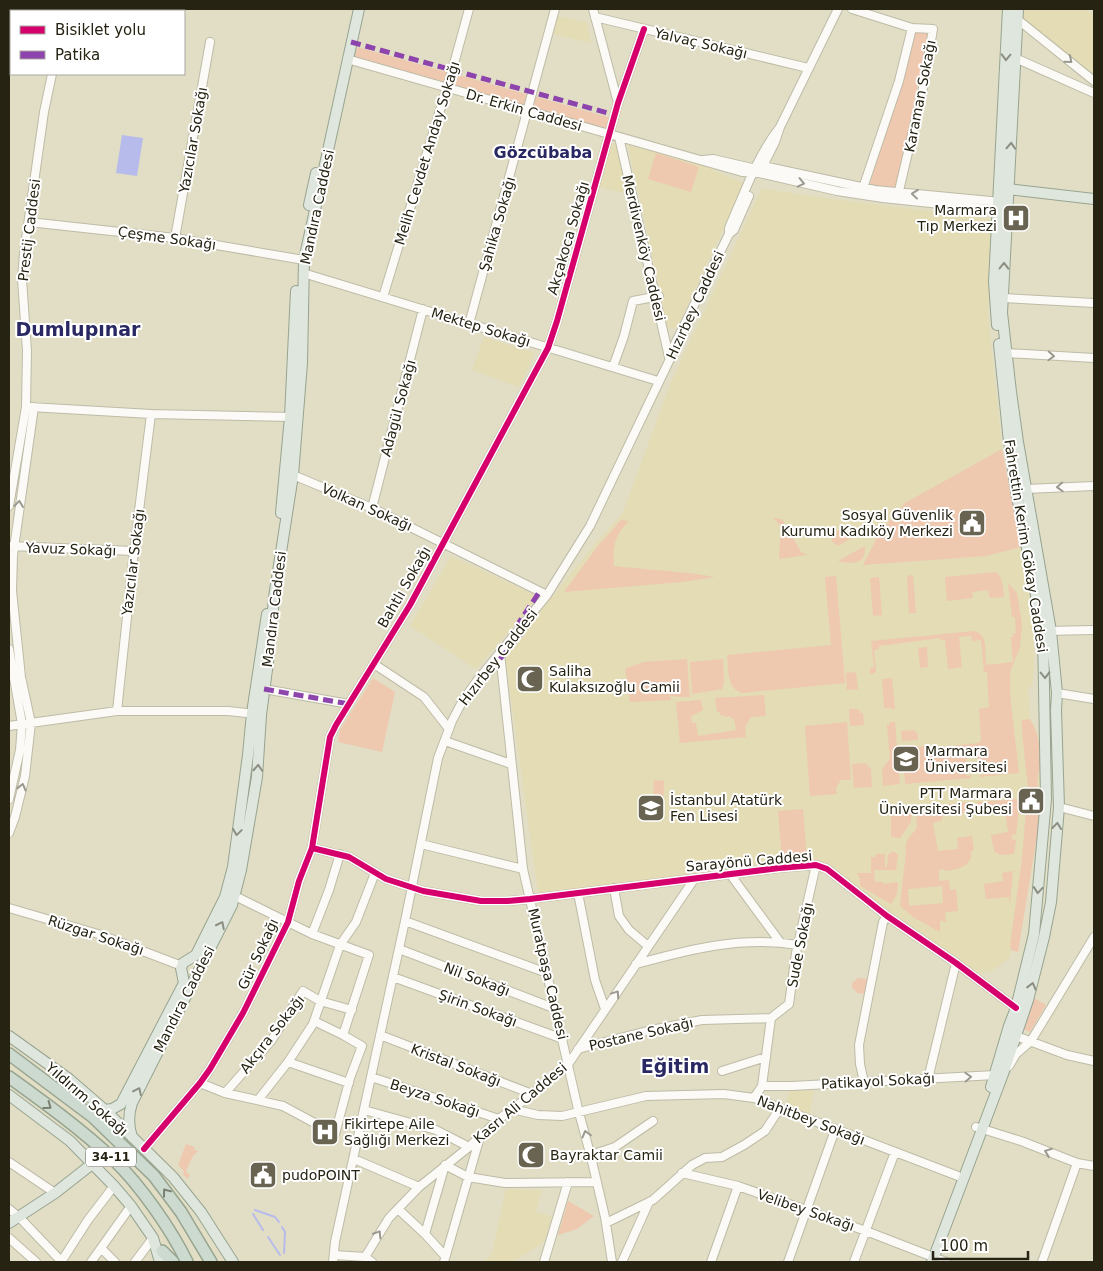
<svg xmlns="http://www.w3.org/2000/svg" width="1103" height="1271" viewBox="0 0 1103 1271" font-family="'DejaVu Sans',sans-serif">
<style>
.built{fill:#e3dcb4}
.green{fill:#efc8b0;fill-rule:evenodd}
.water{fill:#b7bbec}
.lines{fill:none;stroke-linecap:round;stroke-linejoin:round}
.stream{stroke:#b7bbec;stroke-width:2}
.minor-casing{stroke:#bebba7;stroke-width:10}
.major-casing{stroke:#97a490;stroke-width:12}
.highway-casing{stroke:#97a490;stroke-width:14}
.minor{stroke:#fbfaf6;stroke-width:8}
.major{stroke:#dfe6de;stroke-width:10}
.highway{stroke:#ccdacf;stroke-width:11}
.quiet{stroke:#8e44ad;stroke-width:5;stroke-dasharray:10 5;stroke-linecap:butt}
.cycleway-casing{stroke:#fff;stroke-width:9}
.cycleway{stroke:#d6006c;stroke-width:6}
.oneway{stroke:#8c8e82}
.oneway2{stroke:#9b998f}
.oneway3{stroke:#797e70}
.labels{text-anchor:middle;stroke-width:4;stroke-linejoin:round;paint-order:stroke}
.shield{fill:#fff;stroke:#676559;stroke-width:1}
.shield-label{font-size:12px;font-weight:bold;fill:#262312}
.street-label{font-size:14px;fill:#262312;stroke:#fff}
.poi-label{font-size:14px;fill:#262312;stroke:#fff;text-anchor:start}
.quarter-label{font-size:16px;font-weight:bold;fill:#292862;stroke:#fff}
.district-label{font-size:19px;font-weight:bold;fill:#292862;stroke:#fff}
</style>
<rect width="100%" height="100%" fill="#e2dec5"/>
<path class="built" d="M1022 9H1086L1094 15V75L1021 17Z
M557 16 587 22 591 43 553 34Z
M617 144 628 194 598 187 610 145Z
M628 145 697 163 745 184 677 327 668 329Z
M762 188 817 197 992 219 988 316 1002 449 905 503 863 565 986 556 1021 547 1033 603 1034 669 1032 685 1028 689 1030 719 1037 732 1040 746 1041 811 1018 952 1011 950 1009 959 991 971 980 973 915 931 833 871 811 860 782 865 538 893 505 655 591 549 623 512 671 382Z
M484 337 535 353 519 387 472 370Z
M451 556 539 597 476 669 410 626Z
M790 1091H814L809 1116 785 1106Z
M506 1189 542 1190 536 1212 552 1216 544 1242 513 1262H484L492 1253Z"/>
<path class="green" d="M914 32H929L896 189 870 185Z
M357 47 447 72 444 84 354 58Z
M455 74 611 118 610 131 451 87Z
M656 153 699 167 691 192 648 179Z
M1002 449 1021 547 986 556 863 565 880 532 905 503Z
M773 518 782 519 801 552 807 555 779 559 781 526Z
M621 520 629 521C615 535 612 546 614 566 648 570 682 571 715 577L682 582 564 592 598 546Z
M842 528 846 532H850L853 537 838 546 832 541 831 535Z
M865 546C866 565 853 564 838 561Z
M996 572C1003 578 1003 587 1004 597L990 598 988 590 972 592 973 598 947 601 945 577Z
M913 575 916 613H909L907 576Z
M836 576 845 683 742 693C726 688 729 669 727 655L831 645 825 577Z
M879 577 882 615 873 616 870 578Z
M1008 583 1017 593 1022 625 1020 647 1010 672V694L1019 773 980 777V775L990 774C989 763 979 761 972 754L968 756 965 766 967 776 971 775V778L905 784 903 748 927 746 932 748 979 743 981 740 979 709 989 707 987 672H984L981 640 972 641 971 636 959 637 962 667 948 669 945 640H941L940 638 879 646V649L874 650 876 672 870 675V668L874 667 871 641 974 631C990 635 983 652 987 665L1013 662 1011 637H1013V634L1016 633 1015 617H1012Z
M927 647 928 667 920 668 918 648Z
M687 659 690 697H677L669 695 672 700 630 702 625 669 643 662Z
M723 659 724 682 722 689 692 694 690 662Z
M856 672 858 689 847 690 846 673Z
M373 678 395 692 382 752 338 742 340 730Z
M892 678 895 709H892L891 708H884L882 679Z
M764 695 766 716 751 717 745 727 746 737 680 743 676 702 701 700 703 710 691 716 692 723H696L698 736 736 730 734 718 731 719 730 716 724 717 723 715H720V712H717L715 698Z
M849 709H859L860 713H863L864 725 850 726Z
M1030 719C1039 733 1040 749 1042 766 1032 779 1042 796 1041 811L1018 952 1011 950 1010 945 1022 859 1026 810 1028 804 1033 805 1034 799 1029 797 1022 732V720Z
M847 722 851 780H841L836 788 837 794 810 796 805 726Z
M889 722H895L900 784 883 786 882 769 890 759 887 725H890Z
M914 730 918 735V740L902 741 901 731Z
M865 763 871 769 872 787 854 788 852 764Z
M654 780 664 781 663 806H653Z
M1018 799 1019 810 1016 834 1012 835V839L1016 840 1014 854 1000 855 994 851 991 835 1008 832 1005 811 979 814 977 802Z
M970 802 972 812 942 816V820L933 823 938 851 958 849 957 838 972 836 974 850 971 851C973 867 957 869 945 871L944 869 939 870V881L949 880 950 890 956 889 958 911 945 912 946 922 940 920V932L913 917 900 906 906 853C904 837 911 838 917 827L916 807ZM942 886 943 903 909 906 908 889Z
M904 806 912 807 911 822 900 838 891 837V816L899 814V809Z
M803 809 807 858 782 860 778 811Z
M893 851 898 855 896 870H874L875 882H883V884L897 882 898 884 897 894 891 904 860 886V879L857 873H871V857H875L876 854H885V867H887L888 855Z
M1013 871 1010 903 1009 897 986 899 984 884 1003 881 1002 873Z
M858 978 869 979 866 994 857 993 852 987V983Z
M1032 997 1046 1005 1030 1032 1023 1029Z
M186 1144 195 1147 194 1150 199 1151C191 1155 189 1165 186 1172L190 1175 187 1179 183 1174 184 1171 178 1165Z
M568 1201 594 1216 577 1229 558 1235Z"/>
<path class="water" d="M122 135 143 138 137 176 116 173Z"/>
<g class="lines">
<path class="stream" d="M255 1210 275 1217 279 1222
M253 1214 263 1230
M282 1227 285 1232 284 1253
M268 1237 280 1255"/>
<g class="minor-casing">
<path id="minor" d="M593 9 618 103
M852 9 912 28 933 29 923 88 898 195
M84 11 86 9
M595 17 808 68
M1017 19 1094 81
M1015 58 1094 93
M347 59 742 172 759 173 837 191 883 198 997 210
M619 137 669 357
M703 160 713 159 756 169 763 166 875 190 1001 202
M761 170 775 142 780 127 838 9
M863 188 899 81 912 28
M29 222 175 238 304 260
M729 234 734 230 749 196
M175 238 210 42
M303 273 658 381
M383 297 452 71 469 9
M1003 298 1094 303
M469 324 555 9
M1007 353 1094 358
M613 367 624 336 633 301 659 296
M30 407 151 414 293 417
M293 475 372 508 547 595
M1026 489 1094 486
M9 506 26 407 27 351 22 279 24 253 44 112 52 74
M372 508 423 309
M9 546 134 551
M1046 631 1094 630
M9 649 22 724 20 750 9 799
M500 653 523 869 578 1109 591 1157 605 1217 612 1262
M374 664 424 697 449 729
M264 689 349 704
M1057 693 1094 699
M117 711 134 551 151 414
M9 726 117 711H228L256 714
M445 741 511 764
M1059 807 1094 816
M9 833 15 817 25 776 31 723 21 677 12 591 13 555 34 407
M421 844 523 869
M312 848 349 857 386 879 423 891 481 901H507L530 899 779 868 816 865 827 869 887 916 956 963 1016 1008
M730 874 780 942
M614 888 619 916 629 930 648 946
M578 893 595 980 605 1009
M9 908 98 934 182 966
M405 921 547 973
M312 934 329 890 340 854
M399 949 556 1009
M636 964C691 949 741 936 798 945
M393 977 563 1039
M771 1018 789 1004 796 953 816 865
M314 1021 343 1035
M380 1035 532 1094
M1016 1036 1067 1055 1094 1061
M578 1049 651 1030 702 1020 771 1018
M288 1062 349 1083
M1009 1066 1016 1054 1031 1041 1094 937
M722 1071 766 1057
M371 1077 499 1119
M928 1079 956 963
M864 1082 860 1064 859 1045 883 922 887 916
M200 1083 225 1093 283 1106 335 1134 350 1078 362 1046 343 1035 369 955 312 934 235 896
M762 1086H792L995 1075
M225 1093 271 1041 303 991 320 1001 352 1010
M754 1098 762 1086 771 1018
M258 1100 288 1062 313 1024 340 945 356 922 375 873
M512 1109 538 1115 562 1116 646 1096 724 1094 754 1098 958 1176
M364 1110 436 1130 469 1147
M976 1127 1021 1141 1077 1163 1094 1166
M144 1149 200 1083 210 1069 243 1013 288 922 299 881 312 848 330 737 336 725 410 605 548 348 557 321 618 103 644 29
M591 1155 615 1147 653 1121
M354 1159 419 1187
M9 1162 55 1193
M682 1173 738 1186 866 1231 946 1262
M9 1209 19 1217 62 1262
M398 1209 425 1234 445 1256
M606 1223 653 1200 692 1165 705 1158 722 1157 744 1145 765 1131 780 1108
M425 1234 445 1165 468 1177 505 1183 597 1182
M9 1238 36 1262
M101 1248 115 1262
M334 1255 365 1257 372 1262
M61 1262 88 1220 114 1186
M91 1262 131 1206
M135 1262 153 1238
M333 1262 335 1242 405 921 438 758 452 721 462 702 476 682 547 595 590 526 670 359 671 352 729 234V228C744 194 757 156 780 127
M362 1262 389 1218 419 1187 469 1147 499 1119 532 1094 569 1063 695 878
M444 1262 480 1137
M544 1262 568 1182
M622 1262 649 1202
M711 1262 738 1186
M788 1262 835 1130
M854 1262 895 1152
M1042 1262 1077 1163"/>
</g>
<g class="major-casing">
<path id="major" d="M1005 193 1008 189 1094 199
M309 205 316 173
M997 325 994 282 1008 9
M281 513 290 417 296 291
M9 1036 69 1079 105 1110 173 1177 201 1212 233 1262
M991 1087 1009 1026 1016 1008 1034 934 1046 799 1043 632 1016 491 1009 442 999 344
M9 1095 70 1141 114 1186 131 1206 153 1238 160 1262
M105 1110 112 1109 121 1104 184 983 181 968 183 963 196 955 225 897 233 867 248 755 252 713 267 614
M132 1137C128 1125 128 1115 132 1103L232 905 241 870 257 777 261 715 270 647 274 597 293 475 302 363 304 260 359 9
M9 1223 55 1193 92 1164
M932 1262 1003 1074 1028 1000 1044 937 1051 902 1059 807 1056 710 1057 693 1051 631 1018 442 1011 392 1002 313 1018 9"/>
</g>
<g class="highway-casing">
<path id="highway" d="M9 1054 93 1117 154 1176 181 1212 211 1262
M9 1077C45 1103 81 1129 114 1160 140 1185 171 1229 187 1262
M162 1251 173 1262"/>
</g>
<use href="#minor" class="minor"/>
<use href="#major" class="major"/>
<use href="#highway" class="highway"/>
<path class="quiet" d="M351 42 615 115
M516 627 540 591
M500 659 522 633
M264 689 349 704"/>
<g class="cycleway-casing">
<path id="cycleway" d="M312 848 349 857 386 879 423 891 481 901H507L530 899 779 868 816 865 827 869 887 916 956 963 1016 1008
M144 1149 200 1083 210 1069 243 1013 288 922 299 881 312 848 330 737 336 725 410 605 548 348 557 321 618 103 644 29"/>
</g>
<use href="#cycleway" class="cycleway"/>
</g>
<defs><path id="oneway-chevron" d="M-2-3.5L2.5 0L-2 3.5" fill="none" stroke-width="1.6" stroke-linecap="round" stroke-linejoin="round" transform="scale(1.25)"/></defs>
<g class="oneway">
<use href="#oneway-chevron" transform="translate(1006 57) rotate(92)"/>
<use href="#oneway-chevron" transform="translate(1011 146) rotate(-87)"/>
<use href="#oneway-chevron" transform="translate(1004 266) rotate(-89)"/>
<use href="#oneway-chevron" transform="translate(1045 675) rotate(89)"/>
<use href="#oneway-chevron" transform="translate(258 768) rotate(-87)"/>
<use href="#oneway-chevron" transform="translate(1057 826) rotate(-84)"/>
<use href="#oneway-chevron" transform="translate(237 832) rotate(98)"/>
<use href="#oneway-chevron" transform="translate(1038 890) rotate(95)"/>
<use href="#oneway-chevron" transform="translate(221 925) rotate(-63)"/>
<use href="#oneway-chevron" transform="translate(1032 986) rotate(-76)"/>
<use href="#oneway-chevron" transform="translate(138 1091) rotate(-64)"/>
</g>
<g class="oneway2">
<use href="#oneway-chevron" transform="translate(1069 60) rotate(39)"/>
<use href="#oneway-chevron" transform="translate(801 183) rotate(13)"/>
<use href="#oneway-chevron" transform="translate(915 194) rotate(-174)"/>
<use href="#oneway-chevron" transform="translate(1051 356) rotate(3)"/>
<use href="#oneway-chevron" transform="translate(1060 487) rotate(177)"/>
<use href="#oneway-chevron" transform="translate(19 504) rotate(-83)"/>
<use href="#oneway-chevron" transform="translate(22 787) rotate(-76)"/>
<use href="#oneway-chevron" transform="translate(616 994) rotate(-56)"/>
<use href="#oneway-chevron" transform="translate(968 1077) rotate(-3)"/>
<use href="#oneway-chevron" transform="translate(586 1134) rotate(-105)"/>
<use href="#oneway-chevron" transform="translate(1048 1152) rotate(-159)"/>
<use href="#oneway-chevron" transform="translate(378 1234) rotate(-58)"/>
</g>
<g class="oneway3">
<use href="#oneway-chevron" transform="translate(48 1106) rotate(36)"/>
<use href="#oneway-chevron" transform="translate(166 1192) rotate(-127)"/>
</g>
<defs>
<g id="hospital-square" transform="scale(1.4375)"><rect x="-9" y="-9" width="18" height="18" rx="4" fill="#686451" stroke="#fff"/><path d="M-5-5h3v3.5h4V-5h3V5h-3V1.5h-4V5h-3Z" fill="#fff"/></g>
<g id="civic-square" transform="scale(1.4375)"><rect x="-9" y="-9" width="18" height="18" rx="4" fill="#686451" stroke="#fff"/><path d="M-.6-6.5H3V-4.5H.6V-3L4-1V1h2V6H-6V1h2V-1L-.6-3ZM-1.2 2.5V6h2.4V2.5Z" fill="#fff"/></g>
<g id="mosque-square" transform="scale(1.4375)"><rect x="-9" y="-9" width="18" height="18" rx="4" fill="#686451" stroke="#fff"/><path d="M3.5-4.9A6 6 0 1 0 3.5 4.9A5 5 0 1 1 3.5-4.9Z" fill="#fff"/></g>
<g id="school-square" transform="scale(1.4375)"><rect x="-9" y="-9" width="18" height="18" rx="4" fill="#686451" stroke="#fff"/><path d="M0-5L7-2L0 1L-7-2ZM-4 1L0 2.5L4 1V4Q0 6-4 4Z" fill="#fff"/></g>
</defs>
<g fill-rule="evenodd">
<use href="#hospital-square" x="1016" y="218"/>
<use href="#civic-square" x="972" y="523"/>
<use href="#mosque-square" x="530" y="679"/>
<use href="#school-square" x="906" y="759"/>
<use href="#civic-square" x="1031" y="801"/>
<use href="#school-square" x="651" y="808"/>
<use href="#hospital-square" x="325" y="1132"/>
<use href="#mosque-square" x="531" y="1155"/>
<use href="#civic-square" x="263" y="1175"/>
</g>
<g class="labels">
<rect class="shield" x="86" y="1147.5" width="50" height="19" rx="4"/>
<g class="shield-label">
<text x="111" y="1161">34-11</text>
</g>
<g class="street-label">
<text transform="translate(701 43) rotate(13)" y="5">Yalvaç Sokağı</text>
<text transform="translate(920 96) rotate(-79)" y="5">Karaman Sokağı</text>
<text transform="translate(524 110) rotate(16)" y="5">Dr. Erkin Caddesi</text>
<text transform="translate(193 140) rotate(-80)" y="5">Yazıcılar Sokağı</text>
<text transform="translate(427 153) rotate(-73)" y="5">Melih Cevdet Anday Sokağı</text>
<text transform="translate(317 207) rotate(-78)" y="5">Mandıra Caddesi</text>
<text transform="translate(497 224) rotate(-74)" y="5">Şahika Sokağı</text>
<text transform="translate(29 230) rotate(-83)" y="5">Prestij Caddesi</text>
<text transform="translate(167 238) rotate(8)" y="5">Çeşme Sokağı</text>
<text transform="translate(568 238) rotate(-74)" y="5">Akçakoca Sokağı</text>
<text transform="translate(644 248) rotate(77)" y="5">Merdivenköy Caddesi</text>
<text transform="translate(695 305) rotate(-65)" y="5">Hızırbey Caddesi</text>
<text transform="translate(481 327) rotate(17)" y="5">Mektep Sokağı</text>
<text transform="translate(398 408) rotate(-75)" y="5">Adagül Sokağı</text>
<text transform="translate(367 507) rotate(24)" y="5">Volkan Sokağı</text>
<text transform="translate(1026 546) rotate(81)" y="5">Fahrettin Kerim Gökay Caddesi</text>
<text transform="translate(71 549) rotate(2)" y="5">Yavuz Sokağı</text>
<text transform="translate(133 562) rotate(-83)" y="5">Yazıcılar Sokağı</text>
<text transform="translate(404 587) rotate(-60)" y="5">Bahtlı Sokağı</text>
<text transform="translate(274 609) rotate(-83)" y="5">Mandıra Caddesi</text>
<text transform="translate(498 657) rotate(-52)" y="5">Hızırbey Caddesi</text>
<text transform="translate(749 861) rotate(-5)" y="5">Sarayönü Caddesi</text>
<text transform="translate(96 935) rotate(18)" y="5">Rüzgar Sokağı</text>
<text transform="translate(800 945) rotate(-79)" y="5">Sude Sokağı</text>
<text transform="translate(258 954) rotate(-65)" y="5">Gür Sokağı</text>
<text transform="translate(548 974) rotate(77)" y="5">Muratpaşa Caddesi</text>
<text transform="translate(477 979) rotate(21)" y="5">Nil Sokağı</text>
<text transform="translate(184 999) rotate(-63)" y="5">Mandıra Caddesi</text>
<text transform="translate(478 1008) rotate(20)" y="5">Şirin Sokağı</text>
<text transform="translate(272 1034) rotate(-52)" y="5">Akçıra Sokağı</text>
<text transform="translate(641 1034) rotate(-13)" y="5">Postane Sokağı</text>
<text transform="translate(456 1065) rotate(21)" y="5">Kristal Sokağı</text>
<text transform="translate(878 1081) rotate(-3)" y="5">Patikayol Sokağı</text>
<text transform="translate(435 1098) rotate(18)" y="5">Beyza Sokağı</text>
<text transform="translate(87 1099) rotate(41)" y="5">Yıldırım Sokağı</text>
<text transform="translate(520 1103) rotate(-40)" y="5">Kasrı Ali Caddesi</text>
<text transform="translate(811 1120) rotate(21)" y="5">Nahitbey Sokağı</text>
<text transform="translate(806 1210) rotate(19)" y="5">Velibey Sokağı</text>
</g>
<g class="poi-label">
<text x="997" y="215" text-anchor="end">Marmara<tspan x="997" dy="16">Tıp Merkezi</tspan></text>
<text x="953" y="520" text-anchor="end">Sosyal Güvenlik<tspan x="953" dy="16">Kurumu Kadıköy Merkezi</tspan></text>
<text x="549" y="676">Saliha<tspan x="549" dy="16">Kulaksızoğlu Camii</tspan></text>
<text x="925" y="756">Marmara<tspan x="925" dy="16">Üniversitesi</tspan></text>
<text x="1012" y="798" text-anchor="end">PTT Marmara<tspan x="1012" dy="16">Üniversitesi Şubesi</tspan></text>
<text x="670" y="805">İstanbul Atatürk<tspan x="670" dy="16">Fen Lisesi</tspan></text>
<text x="344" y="1129">Fikirtepe Aile<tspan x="344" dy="16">Sağlığı Merkezi</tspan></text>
<text x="550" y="1160">Bayraktar Camii</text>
<text x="282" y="1180">pudoPOINT</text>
</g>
<g class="quarter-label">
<text x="543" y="158">Gözcübaba</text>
</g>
<g class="district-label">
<text x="78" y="336">Dumlupınar</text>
<text x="675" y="1073">Eğitim</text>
</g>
</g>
<rect width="1103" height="1271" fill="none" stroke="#262312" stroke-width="20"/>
<rect x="10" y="10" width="175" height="65" fill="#ffffff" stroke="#a8a7a0"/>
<rect x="20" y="26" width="25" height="8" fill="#d6006c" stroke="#a8a7a0"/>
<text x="55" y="35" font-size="15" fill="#262312">Bisiklet yolu</text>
<rect x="20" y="51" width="25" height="8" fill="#8e44ad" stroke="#a8a7a0"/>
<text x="55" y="60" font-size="15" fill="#262312">Patika</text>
<path d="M933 1251v8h95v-8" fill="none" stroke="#262312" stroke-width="2.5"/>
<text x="940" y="1251" font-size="15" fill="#262312" stroke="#ffffff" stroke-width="4" paint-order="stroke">100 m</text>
</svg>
